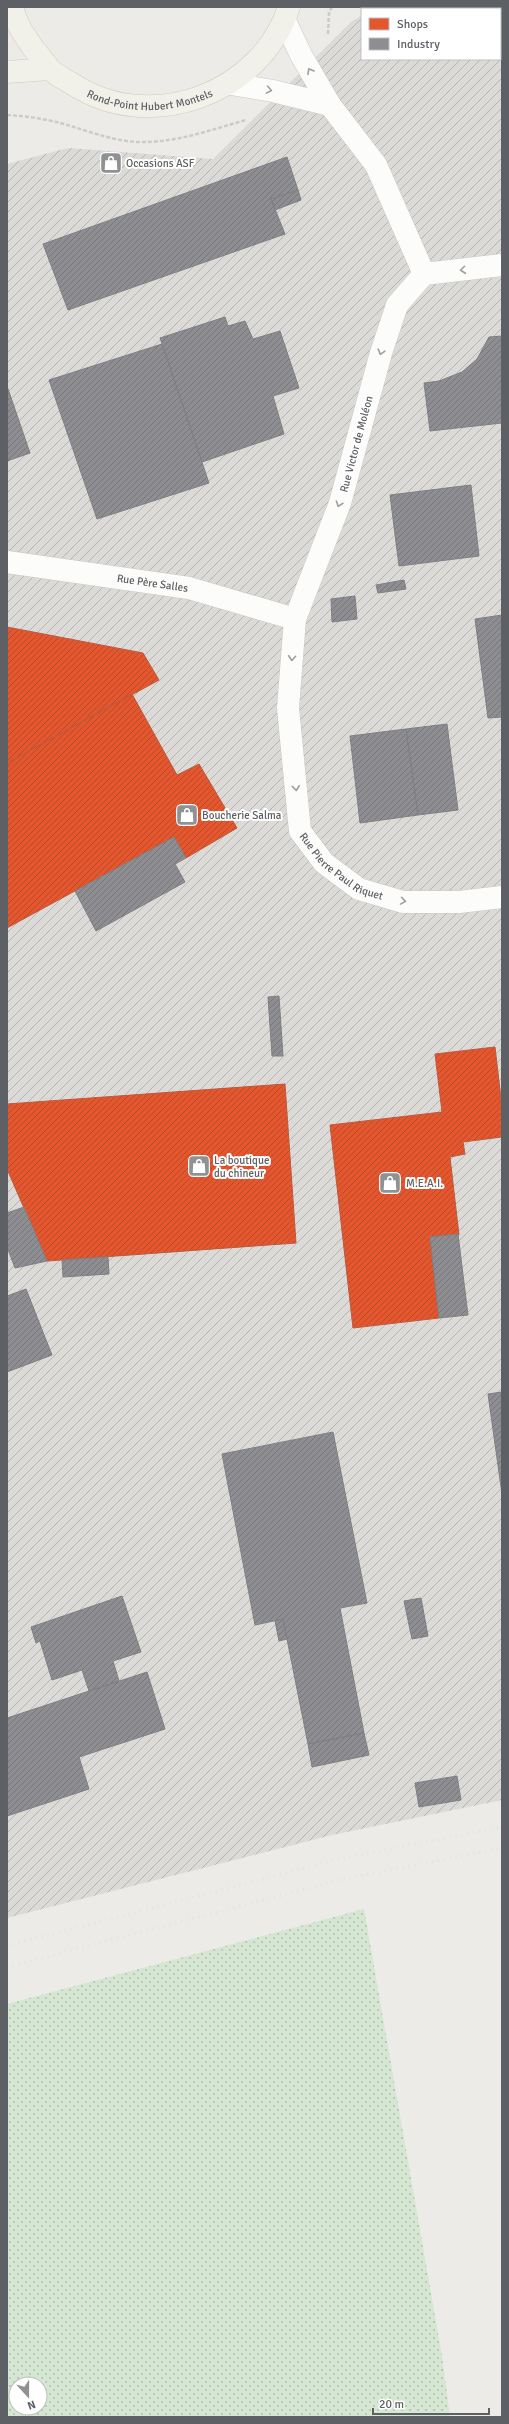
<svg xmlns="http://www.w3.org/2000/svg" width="509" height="2424" viewBox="0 0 509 2424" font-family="Signika,sans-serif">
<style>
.industrial{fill:url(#industrial-furrows)}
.grass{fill:url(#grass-dots);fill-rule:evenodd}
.shops{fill:url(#shops-hatch);stroke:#bc5a3e}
.industry{fill:url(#industry-hatch);stroke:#7f8084}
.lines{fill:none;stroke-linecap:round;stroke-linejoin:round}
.minor-casing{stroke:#c9c9c9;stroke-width:23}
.major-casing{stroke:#d2cbb7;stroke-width:23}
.path{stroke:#c9cdca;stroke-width:2.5;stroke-dasharray:4 2;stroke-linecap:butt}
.minor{stroke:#fcfcfb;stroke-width:22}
.major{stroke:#f2f1e9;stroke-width:22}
.rail{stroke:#e3e2e2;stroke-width:3;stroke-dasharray:1 5;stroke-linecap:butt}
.oneway{stroke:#9d9ea0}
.labels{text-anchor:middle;stroke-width:4;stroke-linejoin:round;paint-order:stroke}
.street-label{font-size:11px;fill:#5d6064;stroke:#fff}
.poi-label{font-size:11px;fill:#5d6064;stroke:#fff;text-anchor:start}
</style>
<defs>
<pattern id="industrial-furrows" width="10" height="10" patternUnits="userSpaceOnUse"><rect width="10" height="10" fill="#dcdad7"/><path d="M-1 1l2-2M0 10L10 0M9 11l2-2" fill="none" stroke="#b6b4b2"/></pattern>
<pattern id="grass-dots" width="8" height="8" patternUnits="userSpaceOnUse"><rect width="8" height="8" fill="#d5e7d3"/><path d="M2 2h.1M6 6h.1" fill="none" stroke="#b0bfaf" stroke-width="1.8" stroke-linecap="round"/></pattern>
<pattern id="shops-hatch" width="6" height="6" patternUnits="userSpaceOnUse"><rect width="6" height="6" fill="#e4572e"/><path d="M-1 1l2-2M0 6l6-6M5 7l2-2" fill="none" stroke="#bc4b2b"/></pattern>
<pattern id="industry-hatch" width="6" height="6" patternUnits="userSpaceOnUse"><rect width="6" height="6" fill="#8d8d92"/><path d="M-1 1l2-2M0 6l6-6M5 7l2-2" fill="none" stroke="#76777b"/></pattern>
</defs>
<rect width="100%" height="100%" fill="#ecebe7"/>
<path class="industrial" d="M373 7H502V1800L332 1835 7 1918V164L68 148 213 159 351 22 362 15V59H500V9H370Z"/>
<path class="grass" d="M364 1909 442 2356 450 2417H7V2004ZM16 2384H40V2408H16Z"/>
<path class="shops" d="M7 627 143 653 159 680 7 763Z
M132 694 177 775 199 764 237 828 186 858 174 837 7 928V763Z
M495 1047 502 1107V1137L463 1142 465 1154 450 1157 459 1235 430 1237 439 1318 353 1328 330 1125 442 1112 435 1054Z
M285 1084 296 1243 47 1261 7 1169V1104Z"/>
<path class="industry" d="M287 157 298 190 271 199 285 234 68 310 43 244Z
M298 190 301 200 275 210 271 199Z
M225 317 228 326 245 321 253 339 280 331 299 388 273 396 284 434 202 462 160 338Z
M502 336V423L430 431 424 383 439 381 462 372 477 359 489 337Z
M162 344 209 483 97 519 49 380Z
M7 386 30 453 7 461Z
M471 485 479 556 399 566 390 495Z
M404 580 406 589 378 593 376 585Z
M355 596 357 619 332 622 331 599Z
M502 615V717L488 718 475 619Z
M447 724 458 810 418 815 406 729Z
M406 729 418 815 360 823 350 736Z
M174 837 186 858 175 864 185 882 96 931 75 891Z
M279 996 283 1056H272L268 997Z
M24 1207 47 1261 15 1268 7 1247V1213Z
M458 1234 468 1315 439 1318 430 1237Z
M108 1257 109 1274 63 1277 62 1260Z
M26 1289 52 1355 7 1372V1296Z
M502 1392V1494L488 1394Z
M333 1432 367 1603 340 1608 364 1733 308 1744 283 1619 255 1625 222 1454Z
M122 1596 141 1652 113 1661 119 1681 89 1691 82 1670 52 1680 40 1641 36 1643 31 1627Z
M421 1598 428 1636 412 1639 404 1601Z
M283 1619 287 1639 279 1641 275 1621Z
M147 1672 165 1729 79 1757 89 1789 7 1816V1718Z
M364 1733 369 1755 312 1767 308 1744Z
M457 1776 461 1800 419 1807 415 1783Z"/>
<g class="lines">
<g class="minor-casing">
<g id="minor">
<path d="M285 21 301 55 330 105 376 165 424 274"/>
<path d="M231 84 273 91 330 105"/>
<path id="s1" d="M502 265 424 274 397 305 381 353 340 503 295 619 288 708 300 831 324 863 359 889 403 902H459L502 897"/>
<path id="s2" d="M7 562 189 588 295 619"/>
</g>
</g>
<g class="major-casing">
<g id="major">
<path id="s3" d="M12 7C16 24 24 35 34 49 39 55 44 62 49 68 55 75 66 80 74 85 151 134 261 94 289 7"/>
<path d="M7 72 50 69"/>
</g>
</g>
<path class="path" d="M328 34 329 12 332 7
M7 115C26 116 46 119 64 124 88 131 113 141 138 142 176 143 210 130 246 120"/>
<use href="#minor" class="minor"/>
<use href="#major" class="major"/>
<path class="rail" d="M7 1946 339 1859 502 1827
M7 1967 344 1879 502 1848"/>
</g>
<defs><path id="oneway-chevron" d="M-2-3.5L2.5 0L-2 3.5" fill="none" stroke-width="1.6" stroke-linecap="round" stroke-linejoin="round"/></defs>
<g class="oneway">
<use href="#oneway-chevron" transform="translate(310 71) rotate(-120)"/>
<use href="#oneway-chevron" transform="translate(269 90) rotate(10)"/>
<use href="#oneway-chevron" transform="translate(463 270) rotate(173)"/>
<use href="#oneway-chevron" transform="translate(381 352) rotate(107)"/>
<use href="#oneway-chevron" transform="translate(339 504) rotate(109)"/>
<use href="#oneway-chevron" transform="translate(292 658) rotate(94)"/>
<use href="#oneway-chevron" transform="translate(296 788) rotate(84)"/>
<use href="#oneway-chevron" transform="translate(403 901) rotate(9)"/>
</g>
<defs>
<g id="shop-square" transform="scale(1.15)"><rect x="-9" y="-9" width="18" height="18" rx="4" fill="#8f9192" stroke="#fff"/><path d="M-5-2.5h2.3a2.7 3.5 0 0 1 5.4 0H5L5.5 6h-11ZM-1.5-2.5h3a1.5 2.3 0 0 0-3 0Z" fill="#fff"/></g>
</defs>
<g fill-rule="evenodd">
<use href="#shop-square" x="111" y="163"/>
<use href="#shop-square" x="187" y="815"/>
<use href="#shop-square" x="199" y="1166"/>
<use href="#shop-square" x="390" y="1183"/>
</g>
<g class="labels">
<g class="street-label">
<text dy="4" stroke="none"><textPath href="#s3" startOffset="182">Rond-Point Hubert Montels</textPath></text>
<text transform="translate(356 444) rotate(-75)" y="4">Rue Victor de Moléon</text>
<text dy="4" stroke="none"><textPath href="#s2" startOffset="147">Rue Père Salles</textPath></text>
<text dy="4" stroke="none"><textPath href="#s1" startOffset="719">Rue Pierre Paul Riquet</textPath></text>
</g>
<g class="poi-label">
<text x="126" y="167">Occasions ASF</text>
<text x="202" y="819">Boucherie Salma</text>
<text x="214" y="1164">La boutique<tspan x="214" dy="13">du chineur</tspan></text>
<text x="406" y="1187">M.E.A.I.</text>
</g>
</g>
<rect width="509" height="2424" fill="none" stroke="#5d6064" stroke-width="16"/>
<rect x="361" y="8" width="140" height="52" fill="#ffffff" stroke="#bebfc1"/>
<rect x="369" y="18" width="20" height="12" fill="#e4572e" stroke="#bebfc1"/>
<text x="397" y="28" font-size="12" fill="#5d6064">Shops</text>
<rect x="369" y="38" width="20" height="12" fill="#8d8d92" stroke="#bebfc1"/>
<text x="397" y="48" font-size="12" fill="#5d6064">Industry</text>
<g transform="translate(28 2396) rotate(159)"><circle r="19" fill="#ffffff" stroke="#bebfc1"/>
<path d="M0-3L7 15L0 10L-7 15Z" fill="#8f9192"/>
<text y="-6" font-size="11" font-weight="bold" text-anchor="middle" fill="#5d6064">N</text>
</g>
<path d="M373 2408v6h116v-6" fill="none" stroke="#5d6064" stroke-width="2"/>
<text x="379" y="2408" font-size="12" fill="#5d6064" stroke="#ffffff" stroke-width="3" paint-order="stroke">20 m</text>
</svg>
